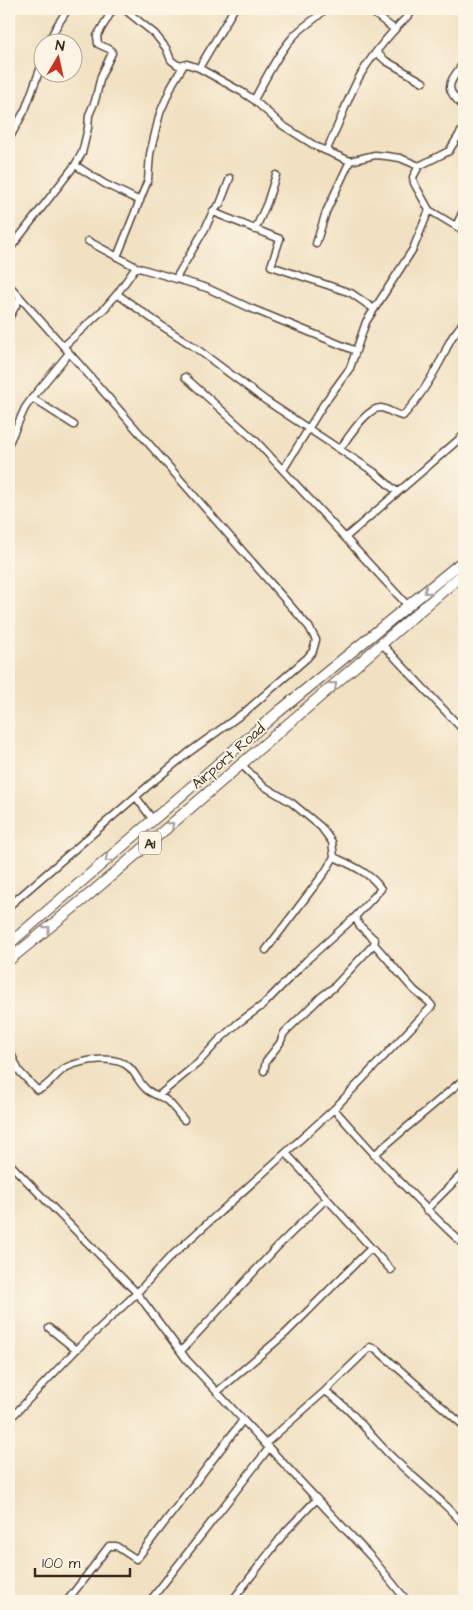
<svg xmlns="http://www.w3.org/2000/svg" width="473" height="1610" viewBox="0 0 473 1610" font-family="'Architects Daughter',sans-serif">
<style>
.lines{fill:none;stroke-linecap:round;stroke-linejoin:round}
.minor-casing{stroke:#564537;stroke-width:9}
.highway-casing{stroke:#564537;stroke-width:12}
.minor{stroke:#fff;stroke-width:6}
.highway{stroke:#fff;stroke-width:10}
.oneway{stroke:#a79f9a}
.labels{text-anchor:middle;stroke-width:4;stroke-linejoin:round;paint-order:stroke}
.shield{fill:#fcf5e5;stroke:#75675a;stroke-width:1}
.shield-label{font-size:14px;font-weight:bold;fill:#3b2a1e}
.street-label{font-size:15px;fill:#3b2a1e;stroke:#fcf5e5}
</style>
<rect width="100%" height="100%" fill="#fcf5e5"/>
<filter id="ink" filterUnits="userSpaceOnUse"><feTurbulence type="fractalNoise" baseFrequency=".02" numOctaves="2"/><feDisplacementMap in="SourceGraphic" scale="10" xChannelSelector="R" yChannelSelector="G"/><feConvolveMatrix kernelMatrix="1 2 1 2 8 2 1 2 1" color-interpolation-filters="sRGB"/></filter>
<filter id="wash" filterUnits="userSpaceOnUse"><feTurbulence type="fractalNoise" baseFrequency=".0096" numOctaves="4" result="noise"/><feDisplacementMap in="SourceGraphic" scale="20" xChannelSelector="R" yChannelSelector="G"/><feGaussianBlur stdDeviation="1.12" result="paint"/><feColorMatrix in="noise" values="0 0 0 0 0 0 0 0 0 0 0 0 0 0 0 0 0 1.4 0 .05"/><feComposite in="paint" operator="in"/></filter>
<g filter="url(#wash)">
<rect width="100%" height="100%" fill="#f1e1c2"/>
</g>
<g filter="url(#ink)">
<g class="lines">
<g class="minor-casing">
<path id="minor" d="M124 9 155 34 166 48 171 60 176 64 180 66 187 64 199 68 242 92 254 100 282 125 317 147 350 161 375 155 386 156 400 158 419 166
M368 9 394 29
M48 42 58 24 68 9
M376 52 386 61 423 82
M464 62C449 84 442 87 464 107
M199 68 234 9
M254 100C266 78 277 55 293 37 302 26 316 20 325 9
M464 127 449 151 419 166 413 177 414 183 429 210 464 231
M9 139 25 110 42 64
M326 151C339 126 347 98 361 74 376 49 395 28 415 9
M75 165 105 184 140 201
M213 211 220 215 280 239 271 266 351 293 374 309
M456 226 464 209
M255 230 267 203 276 175
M88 241 136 267 207 288 250 308 356 351
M316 244 326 212 350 161
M9 250 75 165 82 153 88 128 89 115 95 101 101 76 112 53 111 50 98 44 97 36 113 9
M117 257 148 180 150 154 160 113 173 83 184 65
M176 278 206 227 213 211 220 204 230 178
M9 285 80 365 309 627 316 640 313 651 307 658 246 711 188 753 148 786 9 906
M117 294 165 328 193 346 265 400 374 472 397 492
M9 318 20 298
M64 346 105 308 117 294 136 267
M185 377 256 441 409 607
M32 398 74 425
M9 443 25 408 32 398 69 353
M340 449C348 438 367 407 381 408 388 409 395 415 403 416 418 400 431 379 441 360 445 353 447 346 451 339 455 332 461 327 464 320
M283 470 323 405 350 368 366 322 413 249 429 210
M346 537 464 435
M382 644 464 731
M136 797 153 820
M266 950 325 872 334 857
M9 1049 19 1071 37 1090C49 1088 56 1072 67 1067 83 1060 116 1054 130 1068 136 1074 139 1083 146 1089 152 1095 160 1095 166 1100 173 1105 178 1114 184 1120
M264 1071 266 1061 280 1043 284 1033 322 996 333 988 374 944
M158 1096 198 1063 219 1040 238 1023 263 1005 307 960 355 917
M334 1109C375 1156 418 1202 464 1245
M286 1153 391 1270
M374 1155 464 1079
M9 1163 137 1293 187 1360 372 1558 407 1601
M426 1210 464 1172
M49 1328 76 1350
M181 1351 277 1247 326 1199
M325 1391C352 1409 371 1437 394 1459 417 1481 443 1500 464 1525
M217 1392 286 1333 371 1248
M9 1420 76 1350 137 1293 168 1259 334 1109 432 1006C428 999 420 996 414 990 400 975 388 959 374 944L375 940 359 925 355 917 381 889C371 873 351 865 334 857L332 842 321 827 292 803 262 785 241 764
M265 1444 325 1391 370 1347 376 1349 464 1426
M67 1601 109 1546H116L136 1559 139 1556 243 1420
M150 1601 269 1448
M232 1601 286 1531 317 1499"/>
</g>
<g class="highway-casing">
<path id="highway" d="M9 944 277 713 464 560
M9 960 90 894 464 573"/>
</g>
<use href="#minor" class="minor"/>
<use href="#highway" class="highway"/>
</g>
<defs><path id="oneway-chevron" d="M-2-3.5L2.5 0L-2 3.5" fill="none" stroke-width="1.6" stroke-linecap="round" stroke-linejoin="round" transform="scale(1.25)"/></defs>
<g class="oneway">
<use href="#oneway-chevron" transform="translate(427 591) rotate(140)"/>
<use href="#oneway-chevron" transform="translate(334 685) rotate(-41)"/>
<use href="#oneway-chevron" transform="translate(171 825) rotate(-41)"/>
<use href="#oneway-chevron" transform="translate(108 859) rotate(139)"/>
<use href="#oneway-chevron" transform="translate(47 929) rotate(-39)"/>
</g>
</g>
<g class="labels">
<rect class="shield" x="139" y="831.5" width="22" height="23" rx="4"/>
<g class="shield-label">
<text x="150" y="848">A1</text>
</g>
<g class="street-label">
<text transform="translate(228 756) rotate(-41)" y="5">Airport Road</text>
</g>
</g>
<rect width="473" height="1610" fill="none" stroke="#fcf5e5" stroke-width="30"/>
<g transform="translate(58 58) rotate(9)"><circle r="24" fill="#fcf5e5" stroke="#afa495"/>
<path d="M0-4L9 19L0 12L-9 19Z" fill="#c8321e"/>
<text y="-8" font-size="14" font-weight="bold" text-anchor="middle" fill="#3b2a1e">N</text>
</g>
<path d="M35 1568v8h95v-8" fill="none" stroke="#3b2a1e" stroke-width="2.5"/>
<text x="42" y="1568" font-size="15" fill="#3b2a1e" stroke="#fcf5e5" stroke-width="4" paint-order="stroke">100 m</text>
</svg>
